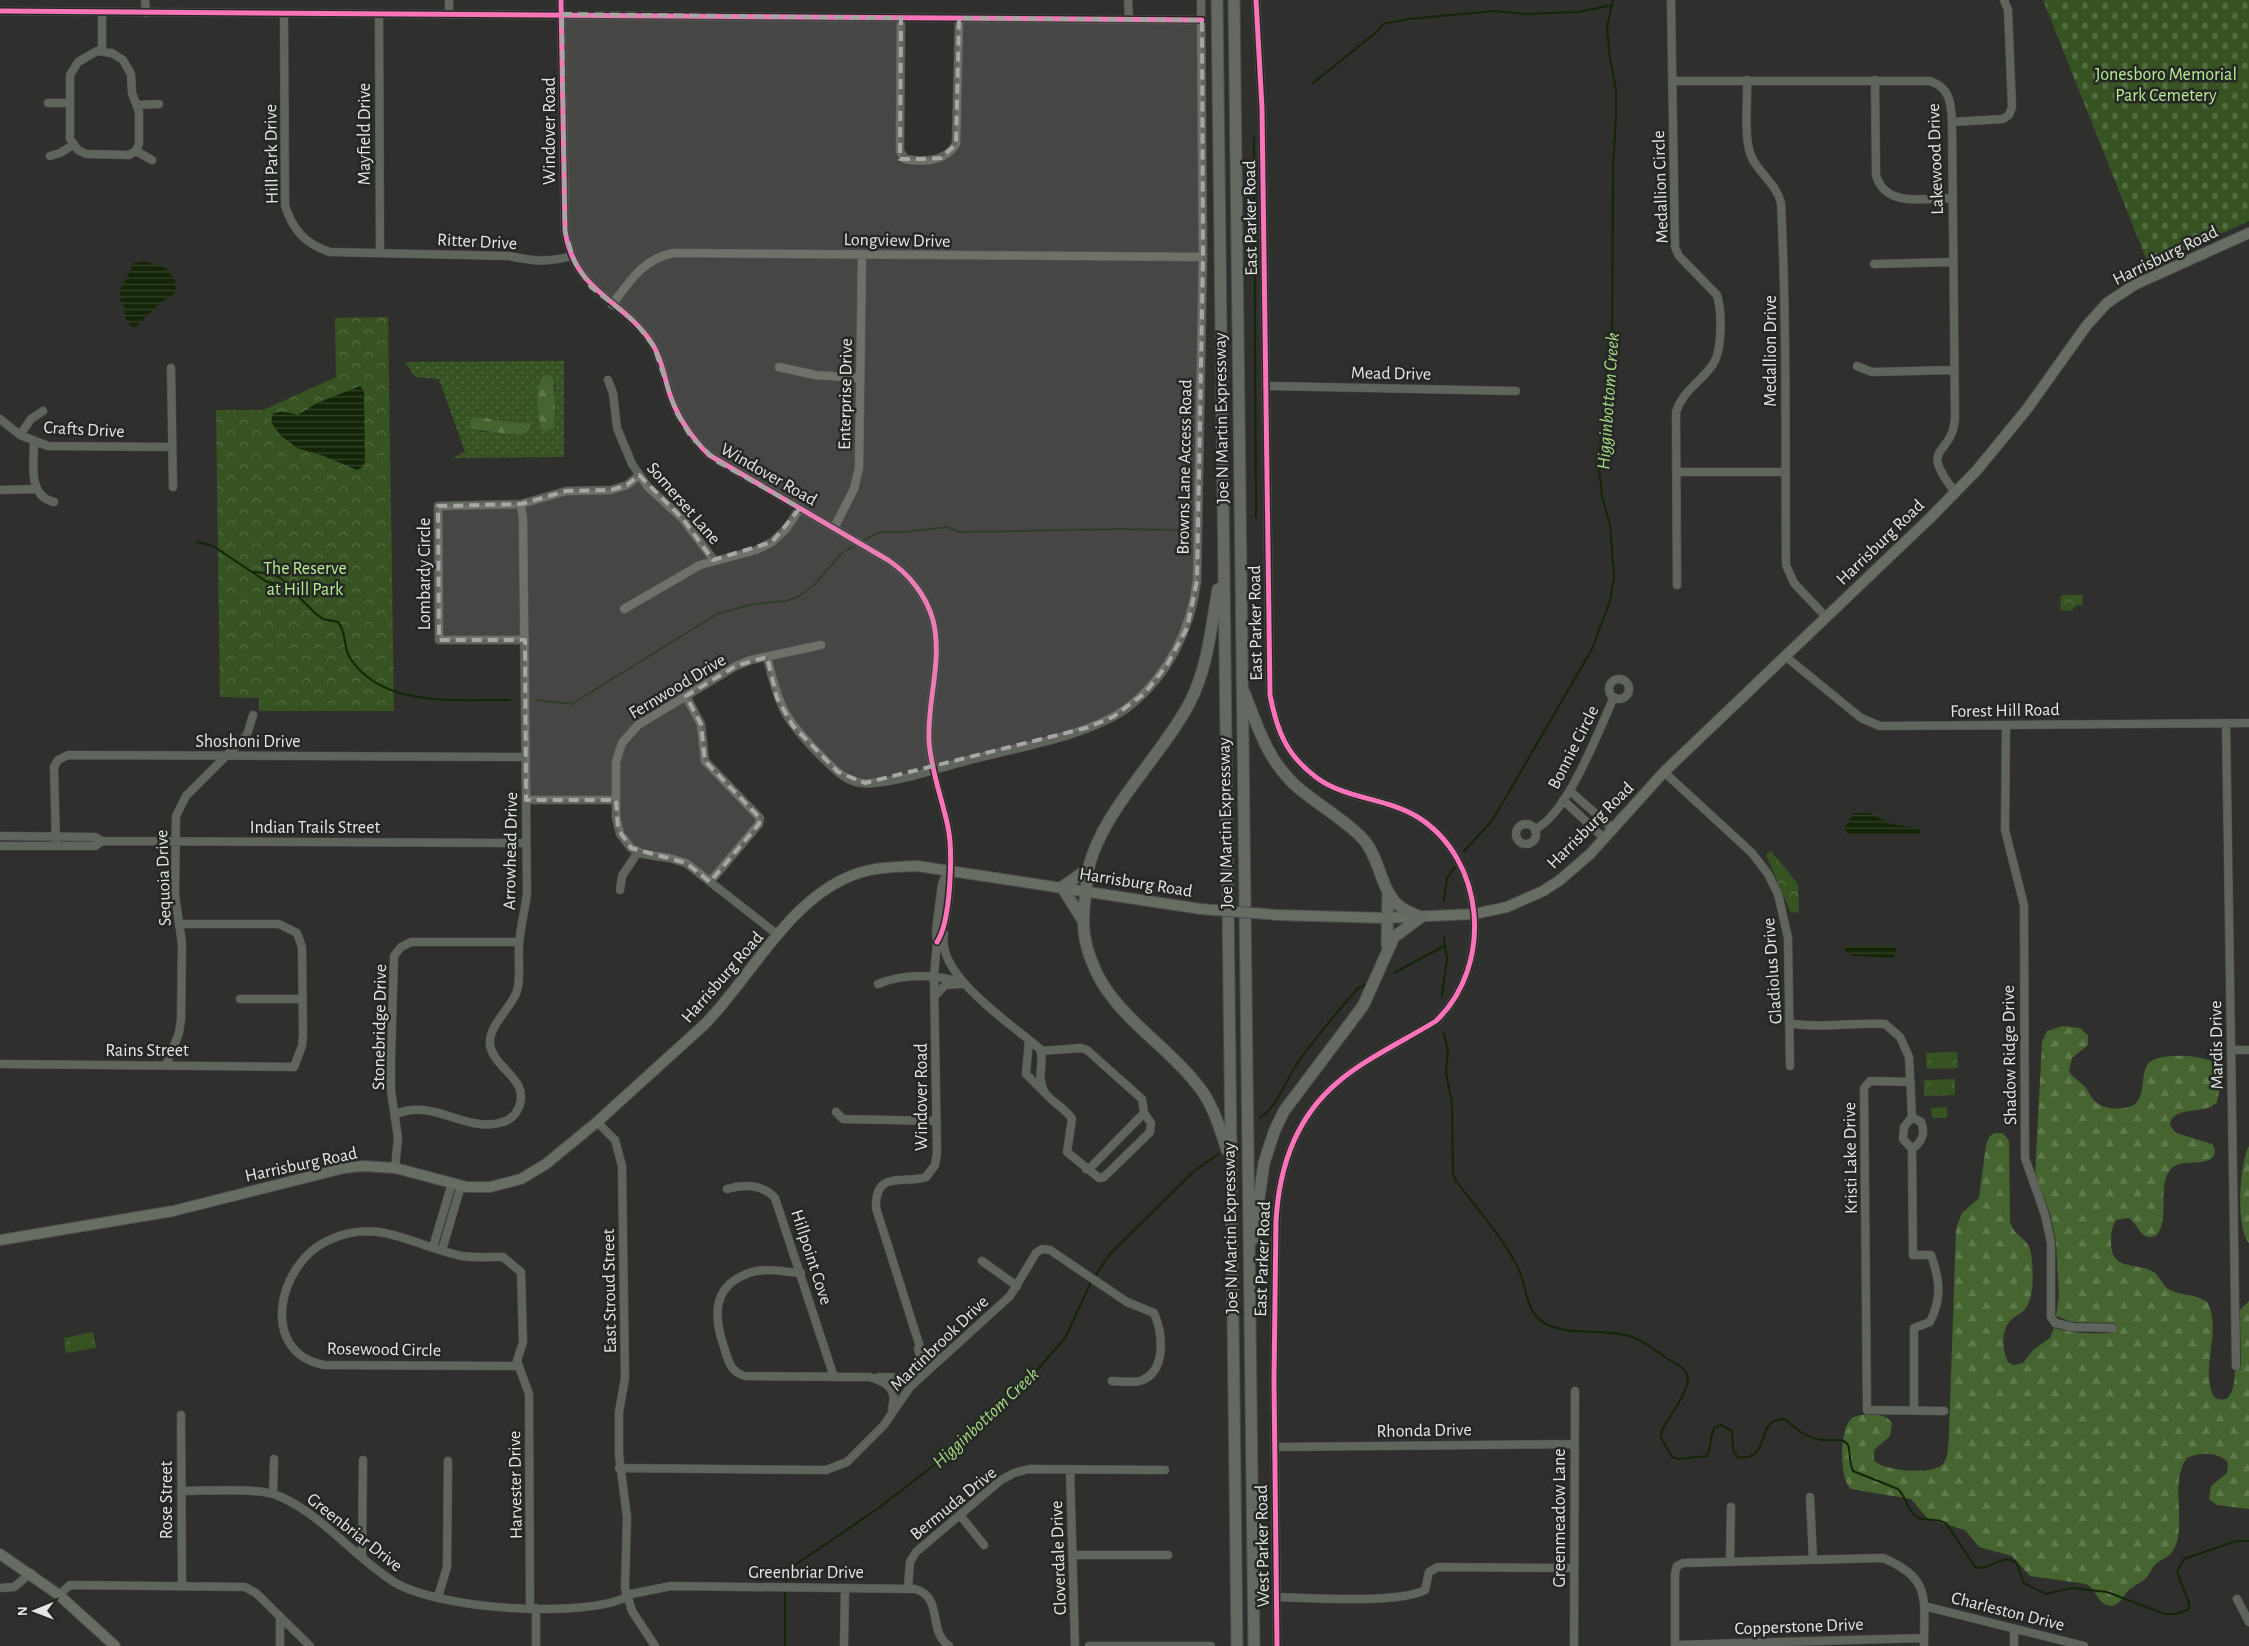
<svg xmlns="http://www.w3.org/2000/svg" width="2249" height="1646" viewBox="0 0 2249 1646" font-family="'Alegreya Sans',sans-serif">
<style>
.grass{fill:url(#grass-dots);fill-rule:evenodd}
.forest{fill:url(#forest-firs)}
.cemetery{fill:url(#cemetery-stones)}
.park{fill:url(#park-crowns)}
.pitch{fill:#375322}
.water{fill:url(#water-rules)}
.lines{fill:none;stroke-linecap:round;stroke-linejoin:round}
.stream{stroke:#142407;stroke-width:2}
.minor-casing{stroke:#4c4d4b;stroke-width:9}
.major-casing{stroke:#4c4d4b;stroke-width:12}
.highway-casing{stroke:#4c4d4b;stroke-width:13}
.minor{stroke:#5f645c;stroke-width:8}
.major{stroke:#676d63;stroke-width:10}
.highway{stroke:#646a61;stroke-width:11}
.major-bridge-casing{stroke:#4c4d4b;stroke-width:12;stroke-linecap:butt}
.major-bridge{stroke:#676d63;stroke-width:10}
.cycleway-casing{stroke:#252724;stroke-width:8}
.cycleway{stroke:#fb73b8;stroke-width:5}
.marked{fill:#a6a7a5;fill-opacity:0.2;stroke:#a6a7a5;stroke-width:4;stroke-dasharray:10 6;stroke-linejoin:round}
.labels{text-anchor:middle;stroke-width:5;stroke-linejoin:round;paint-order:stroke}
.park-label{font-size:18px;fill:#b7ec93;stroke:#252724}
.street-label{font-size:18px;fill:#e6e7e5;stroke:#252724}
.water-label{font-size:19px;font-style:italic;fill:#a5da82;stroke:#252724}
</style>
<defs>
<pattern id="grass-dots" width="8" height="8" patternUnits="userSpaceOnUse" patternTransform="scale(1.25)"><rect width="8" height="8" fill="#375322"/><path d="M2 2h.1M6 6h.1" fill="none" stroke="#546c42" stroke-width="1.8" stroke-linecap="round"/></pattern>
<pattern id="forest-firs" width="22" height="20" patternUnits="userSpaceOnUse" patternTransform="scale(1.25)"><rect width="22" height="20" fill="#45642f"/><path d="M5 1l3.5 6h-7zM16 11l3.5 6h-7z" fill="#607a4d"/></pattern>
<pattern id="cemetery-stones" width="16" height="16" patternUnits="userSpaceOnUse" patternTransform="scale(1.25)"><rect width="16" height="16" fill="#375322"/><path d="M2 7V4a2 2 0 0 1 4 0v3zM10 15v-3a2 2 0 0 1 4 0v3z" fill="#546c42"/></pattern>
<pattern id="park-crowns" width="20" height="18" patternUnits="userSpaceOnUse" patternTransform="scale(1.25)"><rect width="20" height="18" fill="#375322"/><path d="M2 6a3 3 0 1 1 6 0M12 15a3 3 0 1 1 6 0" fill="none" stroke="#546c42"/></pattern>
<pattern id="water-rules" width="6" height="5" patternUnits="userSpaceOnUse" patternTransform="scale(1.25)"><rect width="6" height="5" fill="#142407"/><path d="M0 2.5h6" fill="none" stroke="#36442b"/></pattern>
</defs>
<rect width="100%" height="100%" fill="#2f302e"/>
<path class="grass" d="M564 361V457L452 458 465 452 439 379 415 377 405 362ZM544 375 555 384 554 428 538 409 540 379ZM477 417 512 422 530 423 531 426 523 435 502 431 481 432Z"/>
<path class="forest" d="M544 375H549L553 379 555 400 554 428 545 432 540 428C539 413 533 386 544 375Z
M477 417 512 422 531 423V426L523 435C514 434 474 431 470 427L472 418Z
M2063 1026 2080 1028 2088 1035V1045L2072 1058 2069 1071C2073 1078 2078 1080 2083 1085 2089 1090 2090 1098 2097 1103 2106 1110 2129 1111 2137 1102 2145 1092 2141 1076 2147 1065 2156 1051 2205 1055 2216 1064L2221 1080 2217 1102C2205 1116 2173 1104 2170 1125L2176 1133 2212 1144 2215 1149 2214 1156C2203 1168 2181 1157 2170 1170 2157 1188 2170 1217 2157 1235 2141 1243 2139 1225 2129 1218L2116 1220C2112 1226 2111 1234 2111 1242 2111 1271 2133 1262 2152 1271 2160 1275 2162 1286 2170 1290 2182 1296 2196 1294 2207 1302 2223 1329 2199 1369 2214 1397 2232 1408 2235 1383 2235 1371L2241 1366 2240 1310 2249 1301V1509L2217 1505 2209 1499 2211 1486 2227 1473 2228 1463C2219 1451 2198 1452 2187 1458 2168 1482 2189 1528 2172 1552 2169 1557 2162 1559 2157 1563 2152 1567 2150 1574 2146 1578 2141 1583 2135 1585 2130 1589 2122 1595 2120 1609 2107 1605 2097 1602 2096 1589 2086 1584L2030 1576 2012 1556 1979 1547 1965 1530 1928 1519 1911 1499 1851 1489C1839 1480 1839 1428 1852 1418 1858 1414 1868 1414 1875 1415 1882 1415 1888 1417 1892 1423L1890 1436 1874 1450V1460C1881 1471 1931 1475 1942 1465 1949 1458 1948 1444 1949 1434L1956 1229 1962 1213 1979 1198 1986 1145 1989 1137 1994 1133H2003L2009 1141 2010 1222C2016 1241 2031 1235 2032 1261 2033 1275 2034 1294 2027 1306 2023 1314 2015 1315 2010 1321 2001 1331 2002 1351 2008 1362L2013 1365 2023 1363 2034 1349 2050 1338 2054 1328C2066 1332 2109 1337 2117 1330V1325L2114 1323 2072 1322 2056 1316 2059 1296 2056 1242 2050 1213 2035 1176 2042 1042 2047 1031Z
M2249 1146V1243C2235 1229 2240 1162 2249 1146Z"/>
<path class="cemetery" d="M2043 0H2249V221L2149 266Z"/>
<path class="park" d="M388 317 394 711H259V698L220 697 216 410H263L336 377 335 318Z
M2061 595H2083L2082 606 2077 605 2071 611 2060 610Z
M1771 851 1798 884 1799 912 1791 913 1766 855Z
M1957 1052 1958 1068 1927 1069 1926 1053Z
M1955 1079V1095L1924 1096V1080Z
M93 1332 96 1348 66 1353 64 1338Z"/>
<path class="pitch" d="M1932 1057H1953L1952 1067H1932Z
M1930 1084H1950V1094H1930Z
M1947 1107V1118H1932L1931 1108Z
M90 1336 92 1346 71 1350 70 1340Z"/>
<path class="water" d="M144 261 166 268 175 280 176 290 174 294 160 303 136 327H131L125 318V308L120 299V291L134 263Z
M360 386 364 392 365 462 361 468 357 470 324 456 297 448 280 435 271 422 273 414C282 410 289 413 298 415L317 403Z
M1854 813H1870L1891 824 1919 828 1920 834H1848L1844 827Z
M1844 946H1897L1894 958 1853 956 1845 951Z"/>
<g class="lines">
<path class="stream" d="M1313 83 1379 30 1383 24 1408 19 1495 11 1527 14 1577 12 1613 5
M1254 138 1256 517
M864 540 880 532H904L947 527 959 532 1117 529 1176 530 1190 534
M197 542 213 546 267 582 287 585 316 614 323 619 338 622C347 633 343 647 350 658 383 709 458 699 510 700
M253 572C265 573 280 573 287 585
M536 700 572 704 717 614 753 604 786 601 798 597 814 585 842 553 854 546
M1464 851 1492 821 1592 649 1610 601 1614 578 1610 525 1602 496 1599 467 1600 445 1611 406 1612 371 1613 166 1616 117V89L1610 59 1607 27 1613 0
M1444 901 1447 878 1455 867
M1394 973 1444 946
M1442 996 1447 959 1444 938
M1444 1033 1448 1052 1446 1072 1452 1104 1453 1174 1456 1181C1477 1209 1502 1236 1518 1268 1526 1283 1525 1304 1537 1317 1556 1339 1607 1327 1632 1337 1644 1341 1657 1352 1668 1359 1676 1364 1688 1368 1688 1380 1687 1393 1669 1418 1662 1430L1661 1438 1672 1457 1678 1459 1707 1456C1712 1446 1709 1436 1715 1427L1721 1425 1732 1431 1733 1449 1737 1457C1773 1463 1753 1418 1785 1419 1796 1429 1806 1438 1822 1440 1830 1441 1843 1437 1848 1445 1850 1449 1849 1463 1853 1471L1898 1489C1907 1497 1907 1513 1919 1518 1928 1521 1937 1518 1946 1523L1975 1567C1991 1572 2000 1553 2016 1562L2024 1583 2046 1594 2072 1588 2107 1592 2165 1614H2176L2189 1609V1603L2177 1572 2184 1559 2236 1541H2249
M1260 1118C1280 1104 1286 1077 1301 1058 1319 1034 1338 1011 1358 988L1365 985
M1095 1276 1110 1254 1193 1172 1218 1154
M785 1586 788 1573 795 1565 880 1507 946 1456 1019 1391 1065 1338 1092 1280
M785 1646V1591"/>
<g class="minor-casing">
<path id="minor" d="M145 0 146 13
M449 0V14
M561 0 565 231C575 294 624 299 653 345 662 360 664 375 669 392 677 417 690 436 709 455L888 560C909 574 926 595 933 620 943 661 927 700 929 741 931 771 942 798 948 827 953 852 951 921 937 942
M1128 0 1129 19
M1256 0 1262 108 1270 695C1277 731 1286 755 1317 778 1346 799 1386 798 1416 816 1486 858 1494 966 1436 1021 1407 1039 1363 1060 1338 1082 1295 1118 1279 1167 1276 1221L1274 1380 1277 1646
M1671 0 1675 247 1679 256 1717 295C1722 312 1723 353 1711 367 1699 383 1682 392 1676 412L1677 585
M0 11 1202 20
M102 12V51
M284 14 285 205C292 229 305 244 330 252L509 256C534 261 546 263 572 256
M379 14 380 253
M901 18 900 151 905 159C924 162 945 162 956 144L959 18
M97 51 112 53 123 60 131 74 132 93 139 112V144L136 151 129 155 86 154 78 150 70 139V75L78 62Z
M1747 80C1748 101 1743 140 1752 158 1760 174 1777 185 1781 203 1787 324 1785 444 1786 565L1794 583 1826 617
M1875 80 1876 175C1885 208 1924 198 1951 198
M1673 81H1930C1950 88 1951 102 1952 122L1955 418C1952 459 1917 443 1955 492
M48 103H69
M137 105 159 104
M1952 122 2003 119 2009 115 2012 107 2008 10 2004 0
M136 151 152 160
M50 156 60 153 73 145
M1874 264 1952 262
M612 305C629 282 643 259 673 253L1203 257
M1857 366 1872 372 1954 370
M779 367 815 375 860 378
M171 368 173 487
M608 380 613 393 617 428 632 464 648 487 683 519 714 560
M1266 386 1516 391
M0 419 20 435 48 446 172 447
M20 435 31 419 43 411
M34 442C34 462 27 496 54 502
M1676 472H1785
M0 490 36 489
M834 528 854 489 859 468 862 254
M624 609 700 565 756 550 772 542 786 529 800 508
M525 640H439L438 506 521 504 566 491 611 490 627 485 639 475
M1785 656 1861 718 1880 726 2249 723
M767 657C779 708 785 720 822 757 830 765 838 774 848 779 856 783 866 784 874 783 905 780 936 769 966 761 1014 748 1093 736 1131 705 1169 674 1191 629 1197 581L1203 257 1201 0
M1609 689a10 10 0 1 1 20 0a10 10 0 1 1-20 0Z
M686 696 701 724 705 761 760 818 759 824 710 882
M2226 723 2236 1366
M2006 725 2005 830 2024 905 2025 1158 2045 1215 2051 1243V1317L2055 1323 2072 1327 2113 1328
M1664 772 1752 853 1768 874 1778 894 1788 938 1790 1066
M1570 791 1613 829
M526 800H616
M1563 800 1604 838
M1516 834a10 10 0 1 1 20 0a10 10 0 1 1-20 0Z
M1535 829C1567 815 1599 730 1614 697
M0 836 95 837 102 841 526 843
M0 846H95L102 841
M56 846 54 767 58 760 68 755 526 757
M620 890 622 876 638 852
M944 934C936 976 1012 1024 1040 1049 1045 1063 1036 1075 1044 1091 1048 1100 1066 1108 1072 1119L1067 1152 1099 1178 1104 1177 1150 1132 1151 1123 1144 1113
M778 935 686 863 669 858 643 854 631 848 620 834 616 817V762L622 743 638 725 736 666 751 660 821 645
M878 984C901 974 939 973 963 984
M935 996 945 985 960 984
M240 999H302
M1789 1023C1818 1029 1854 1022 1885 1024L1900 1037 1909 1057 1912 1117 1904 1127 1903 1139 1912 1149 1913 1255H1931C1940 1280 1942 1298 1930 1322L1914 1328V1410
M1029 1040 1026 1074 1044 1092
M2232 1050H2249
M1041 1051 1081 1048 1087 1050 1142 1099 1144 1113 1091 1167 1086 1169
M0 1064 294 1067 302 1046 303 1034 302 947 297 933 279 924H179
M166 1065 179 1033 181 1020 182 944 175 895 176 816 186 796 247 735 253 715
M1911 1082 1870 1081 1864 1088 1867 1410 1944 1411
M836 1112 843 1119 937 1121
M396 1114C435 1098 466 1134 503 1122 510 1120 516 1114 519 1107 530 1079 494 1069 490 1045 488 1025 511 1009 517 991 521 977 518 961 519 946 520 928 525 911 527 893L523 519 521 504
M597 1122 615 1140 622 1166 625 1378 619 1412V1455L627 1517 625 1588 632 1611 655 1646
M1912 1149C1922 1142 1926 1134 1921 1122L1912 1117
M395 1168 398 1138 391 1091V1058L394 956 401 947 411 942H519
M727 1189C743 1184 763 1184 775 1198L834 1377
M433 1247 452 1183
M442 1250 461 1186
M982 1261 1017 1286
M801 1273C782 1272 762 1266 744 1275 712 1289 714 1318 724 1347 728 1360 730 1372 745 1376L869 1377C886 1381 898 1389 892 1408
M918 1349 925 1373
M943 1357H929L921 1350 876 1208C875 1169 903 1185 926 1177L935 1165 937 1153 934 977 937 942 936 930 942 884 948 871
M517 1366 324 1365C258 1352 278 1264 327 1241 378 1216 412 1246 462 1256 475 1258 490 1257 503 1257L521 1272 523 1342 517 1361 529 1394 530 1607
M879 1377 920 1378
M181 1415 182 1586
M1275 1447 1574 1444
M619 1468 826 1470 847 1462 884 1425 910 1387 1010 1296 1036 1253 1042 1249 1050 1250 1127 1302 1154 1313C1163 1334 1167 1372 1140 1381 1132 1383 1120 1381 1112 1381
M1070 1469 1075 1646
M181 1491C208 1491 256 1487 279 1496 323 1515 354 1557 394 1582 438 1609 580 1619 627 1597
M273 1494 274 1459
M1810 1497 1813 1559
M960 1515 984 1545
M1073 1555H1168
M362 1557 363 1460
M1730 1562 1731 1507
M0 1588 14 1587 31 1573
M908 1588 910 1562 916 1552 1001 1480 1014 1473 1029 1469 1165 1470
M59 1595 70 1585 245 1587 256 1593 310 1646
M626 1595 671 1586 915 1589C944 1597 927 1631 949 1646
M438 1597 447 1567 448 1461
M1277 1597C1309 1598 1399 1604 1425 1590L1429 1572 1438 1567 1573 1568
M2237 1599 2249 1622
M1924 1606 2084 1646
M536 1608V1646
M280 1617V1646
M2014 1629V1646
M1675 1645 1924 1638
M844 1646 845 1588
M1089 1646H1211
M1574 1646 1575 1391
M1675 1646V1574L1677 1566 1683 1563 1883 1558C1932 1578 1924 1600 1924 1646"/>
</g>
<g class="major-casing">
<path id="major" d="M1277 915 1386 918 1474 914 1507 907 1543 891 1560 880 1590 854 1664 772 1930 518 1977 470 2027 409 2087 325 2107 303 2134 285 2249 233
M0 1240 173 1211 344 1168 362 1166 395 1168 467 1187H490L521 1179 546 1164 597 1122 705 1024C752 976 788 900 853 875 874 867 895 867 917 866L1201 909
M0 1554 59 1595 115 1646"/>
</g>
<g class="highway-casing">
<path id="highway" d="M1217 0 1237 1646
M1234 0 1254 1646
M1218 589C1211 627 1208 667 1190 702 1163 755 1101 811 1088 870 1087 877 1087 885 1086 892 1082 918 1082 938 1092 962 1110 1012 1163 1042 1195 1082 1212 1101 1219 1126 1227 1150
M1244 692C1258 727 1267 759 1295 785 1317 805 1344 818 1364 840 1380 859 1381 890 1398 905 1404 910 1413 914 1421 917
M1082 919 1062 887 1088 869
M1387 945 1388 892
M1253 1239 1264 1163 1274 1132 1284 1111 1363 1006 1394 937 1421 917"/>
</g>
<use href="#minor" class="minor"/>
<use href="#major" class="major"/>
<use href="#highway" class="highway"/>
<g class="major-bridge-casing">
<path id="major-bridge" d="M1201 909 1277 915"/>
</g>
<use href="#major-bridge" class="major-bridge"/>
<g class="cycleway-casing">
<path id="cycleway" d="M561 0 565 231C575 294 624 299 653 345 662 360 664 375 669 392 677 417 690 436 709 455L888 560C909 574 926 595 933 620 943 661 927 700 929 741 931 771 942 798 948 827 953 852 951 921 937 942
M1256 0 1262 108 1270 695C1277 731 1286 755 1317 778 1346 799 1386 798 1416 816 1486 858 1494 966 1436 1021 1407 1039 1363 1060 1338 1082 1295 1118 1279 1167 1276 1221L1274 1380 1277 1646
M0 11 1202 20"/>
</g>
<use href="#cycleway" class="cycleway"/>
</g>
<path class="marked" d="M562 14 901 18 900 159H921L941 158 956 144 959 18 1202 20 1203 257 1197 581 1187 628 1167 665 1145 693 1113 717 1086 728 865 783 838 772 793 726 777 698 767 657 736 666 686 696 701 724 705 761 760 818 759 824 710 882 686 863 631 848 618 829 616 800H526L525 640H439L438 506 521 504 566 491 611 490 627 485 639 475 683 519 713 560 772 542 800 508 718 462 691 437 676 412 654 347 635 322 591 287 575 263 565 231Z"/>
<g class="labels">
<g class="park-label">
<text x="2166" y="80">Jonesboro Memorial<tspan x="2166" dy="21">Park Cemetery</tspan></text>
<text x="305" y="574">The Reserve<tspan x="305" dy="21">at Hill Park</tspan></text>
</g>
<g class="street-label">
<text transform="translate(549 131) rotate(-90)" y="6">Windover Road</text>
<text transform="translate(364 134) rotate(-90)" y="6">Mayfield Drive</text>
<text transform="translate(271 154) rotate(-91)" y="6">Hill Park Drive</text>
<text transform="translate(1935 159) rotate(-92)" y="6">Lakewood Drive</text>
<text transform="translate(1660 187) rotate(-92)" y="6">Medallion Circle</text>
<text transform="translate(1250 218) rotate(-91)" y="6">East Parker Road</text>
<text transform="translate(897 240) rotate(1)" y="6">Longview Drive</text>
<text transform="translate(477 241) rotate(3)" y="6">Ritter Drive</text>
<text transform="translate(2165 255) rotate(-26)" y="6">Harrisburg Road</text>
<text transform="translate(1770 351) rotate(-90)" y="6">Medallion Drive</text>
<text transform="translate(1391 373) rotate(1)" y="6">Mead Drive</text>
<text transform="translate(845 394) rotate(-89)" y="6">Enterprise Drive</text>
<text transform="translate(1221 418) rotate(-91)" y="6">Joe N Martin Expressway</text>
<text transform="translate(84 429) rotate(3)" y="6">Crafts Drive</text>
<text transform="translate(1184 467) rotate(-89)" y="6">Browns Lane Access Road</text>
<text transform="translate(769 474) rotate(30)" y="6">Windover Road</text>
<text transform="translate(684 503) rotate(49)" y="6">Somerset Lane</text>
<text transform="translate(1880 542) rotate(-44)" y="6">Harrisburg Road</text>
<text transform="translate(424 574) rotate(-90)" y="6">Lombardy Circle</text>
<text transform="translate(1255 623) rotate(-91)" y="6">East Parker Road</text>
<text transform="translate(677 686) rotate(-31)" y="6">Fernwood Drive</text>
<text transform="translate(2005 710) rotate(-1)" y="6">Forest Hill Road</text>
<text x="248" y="747">Shoshoni Drive</text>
<text transform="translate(1573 747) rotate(-63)" y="6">Bonnie Circle</text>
<text transform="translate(1225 823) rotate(-91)" y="6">Joe N Martin Expressway</text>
<text transform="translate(1590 825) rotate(-45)" y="6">Harrisburg Road</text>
<text x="315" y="833">Indian Trails Street</text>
<text transform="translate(510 851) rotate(-89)" y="6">Arrowhead Drive</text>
<text transform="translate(163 878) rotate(-92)" y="6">Sequoia Drive</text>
<text transform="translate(1136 882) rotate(9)" y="6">Harrisburg Road</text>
<text transform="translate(1772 971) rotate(-94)" y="6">Gladiolus Drive</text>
<text transform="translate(722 977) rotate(-49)" y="6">Harrisburg Road</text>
<text transform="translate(379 1027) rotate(-89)" y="6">Stonebridge Drive</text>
<text transform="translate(2216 1045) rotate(-91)" y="6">Mardis Drive</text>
<text x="147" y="1056">Rains Street</text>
<text transform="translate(2009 1055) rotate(-91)" y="6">Shadow Ridge Drive</text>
<text transform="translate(921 1097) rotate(-90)" y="6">Windover Road</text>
<text transform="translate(1850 1158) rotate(-91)" y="6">Kristi Lake Drive</text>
<text transform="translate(301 1164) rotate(-12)" y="6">Harrisburg Road</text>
<text transform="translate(1230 1228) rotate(-91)" y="6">Joe N Martin Expressway</text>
<text transform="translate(812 1257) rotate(72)" y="6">Hillpoint Cove</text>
<text transform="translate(1262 1259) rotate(-88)" y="6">East Parker Road</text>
<text transform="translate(609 1291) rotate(-91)" y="6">East Stroud Street</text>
<text transform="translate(939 1343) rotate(-44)" y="6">Martinbrook Drive</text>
<text transform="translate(384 1349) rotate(1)" y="6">Rosewood Circle</text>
<text transform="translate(1424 1430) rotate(-1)" y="6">Rhonda Drive</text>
<text transform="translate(515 1485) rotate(-91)" y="6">Harvester Drive</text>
<text transform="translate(166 1500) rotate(-90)" y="6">Rose Street</text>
<text transform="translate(953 1503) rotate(-39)" y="6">Bermuda Drive</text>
<text transform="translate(1559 1518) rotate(-90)" y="6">Greenmeadow Lane</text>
<text transform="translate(355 1532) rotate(38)" y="6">Greenbriar Drive</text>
<text transform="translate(1262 1546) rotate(-91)" y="6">West Parker Road</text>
<text transform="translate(1058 1558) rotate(-92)" y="6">Cloverdale Drive</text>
<text x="806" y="1578">Greenbriar Drive</text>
<text transform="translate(2008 1611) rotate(14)" y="6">Charleston Drive</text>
<text transform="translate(1799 1626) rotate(-2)" y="6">Copperstone Drive</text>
</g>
<g class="water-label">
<text transform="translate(1607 401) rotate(-86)" y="7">Higginbottom Creek</text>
<text transform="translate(985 1417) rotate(-43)" y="7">Higginbottom Creek</text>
</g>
</g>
<g transform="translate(35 1611) rotate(269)" stroke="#252724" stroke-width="4" paint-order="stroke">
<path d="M0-4L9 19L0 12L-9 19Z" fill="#e6e7e5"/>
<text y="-8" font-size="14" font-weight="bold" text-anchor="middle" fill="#e6e7e5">N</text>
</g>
</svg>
